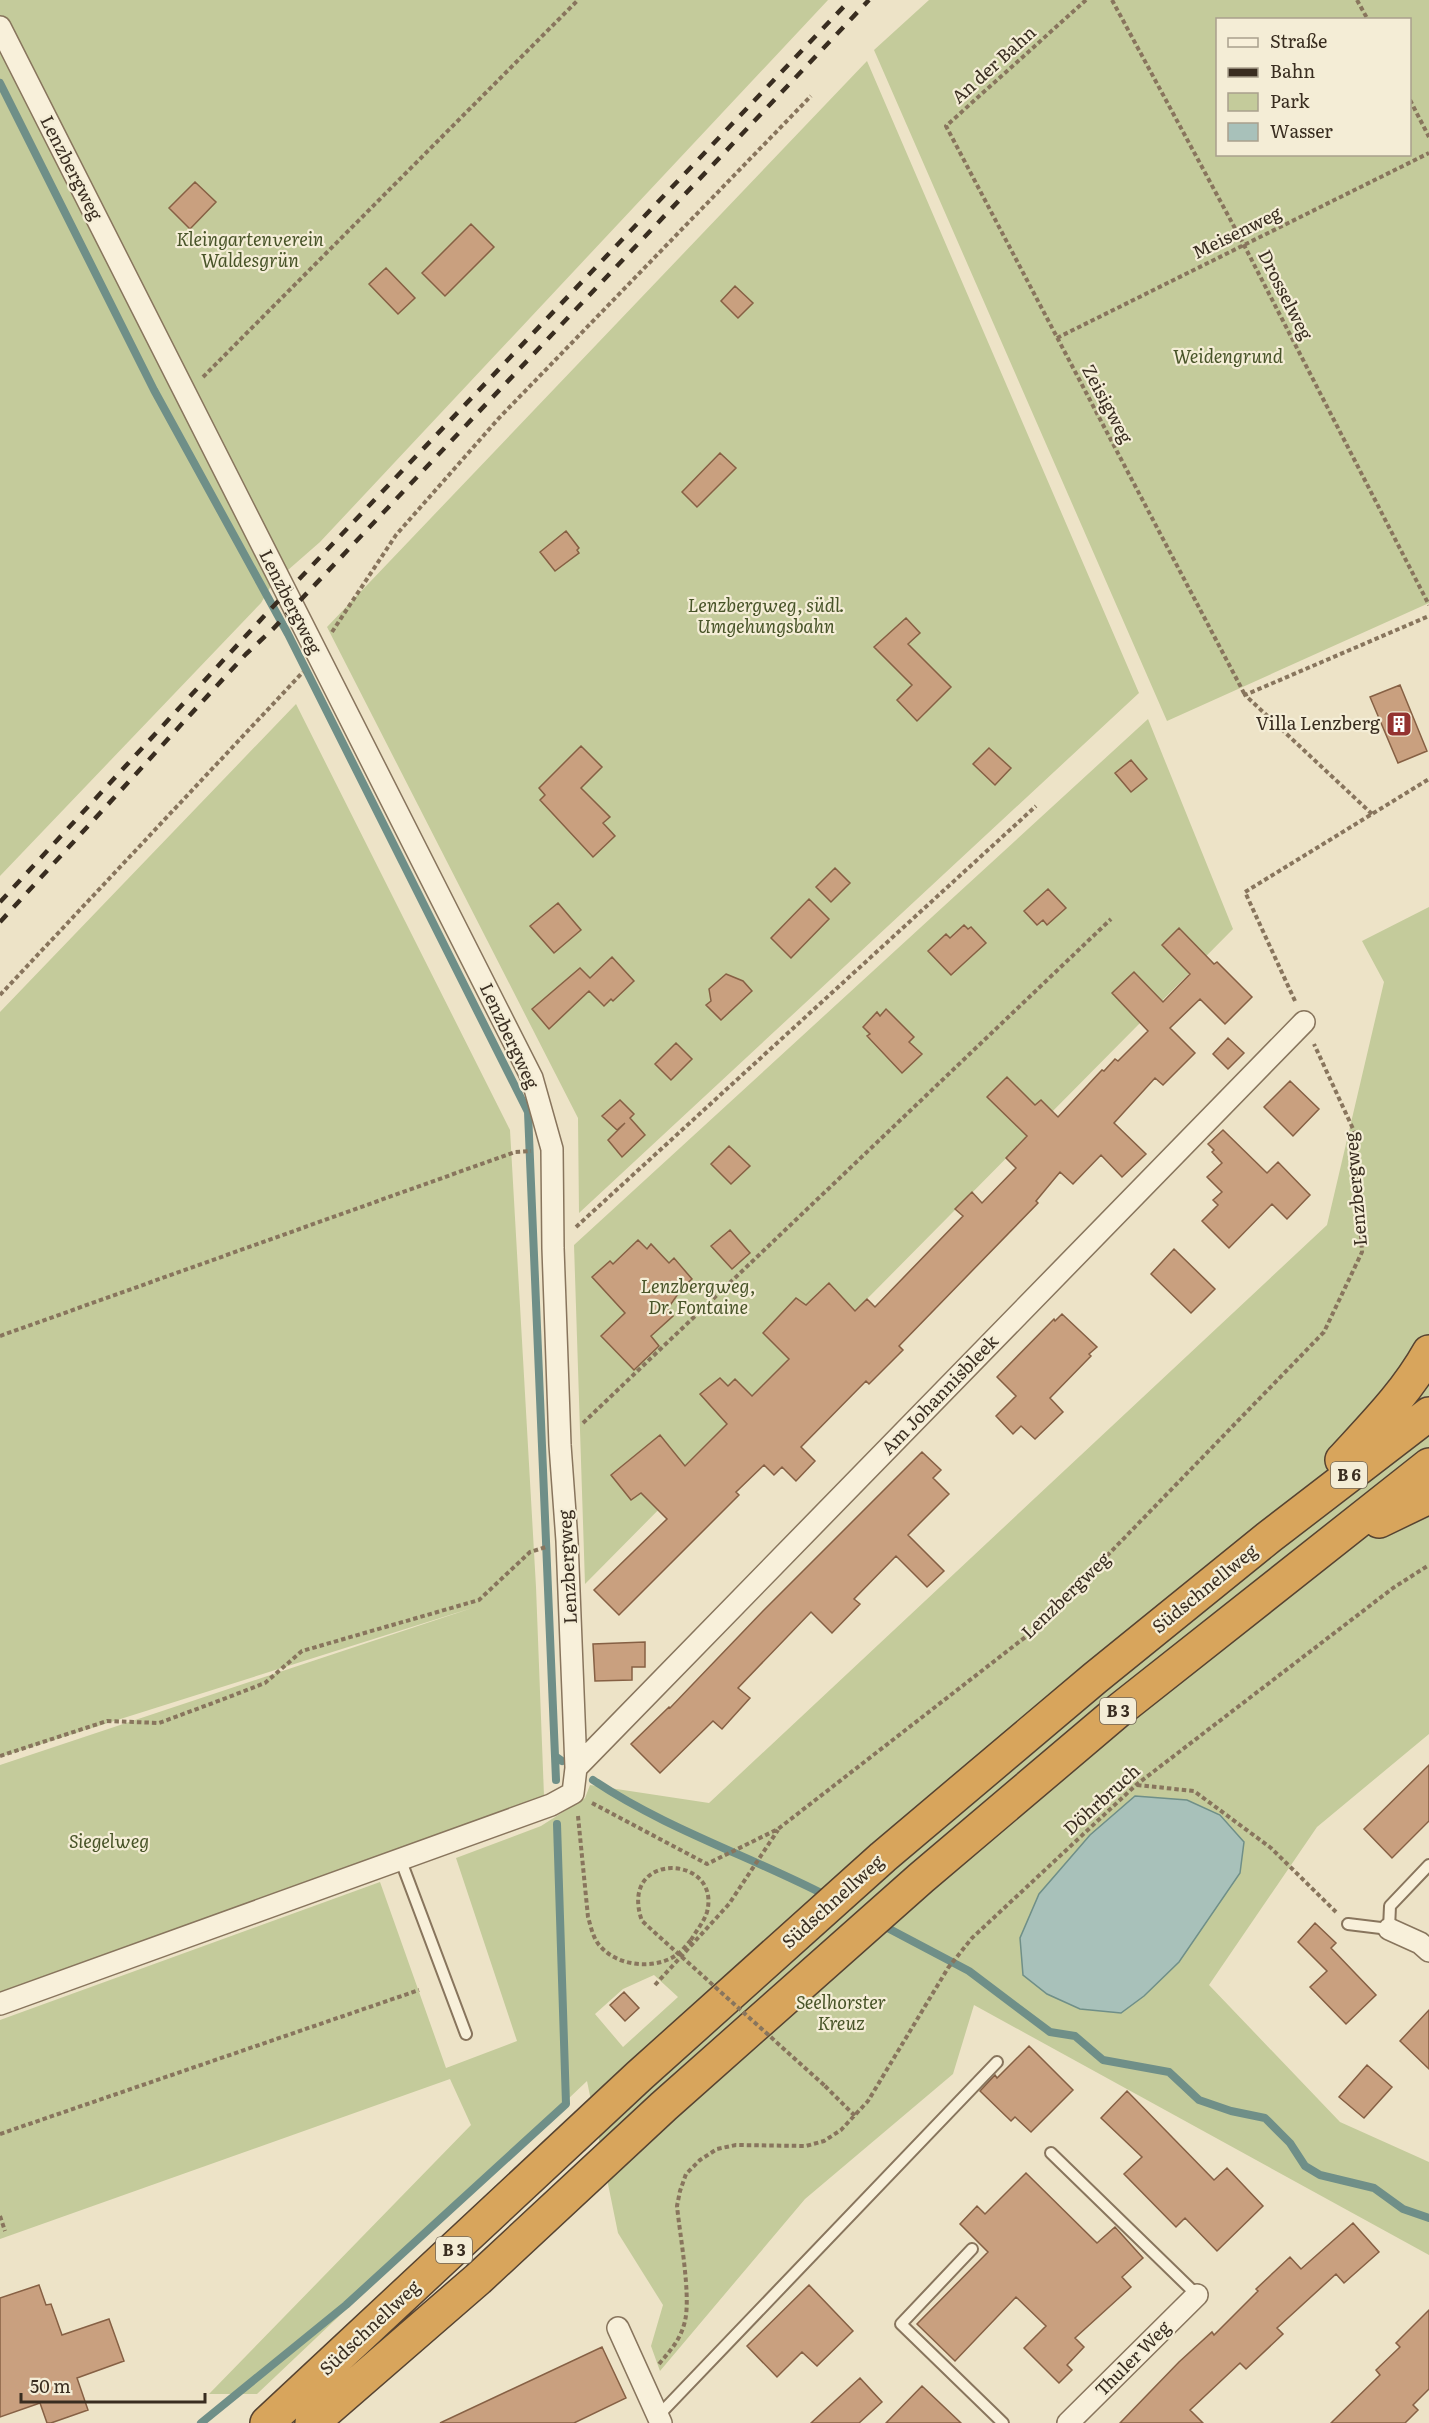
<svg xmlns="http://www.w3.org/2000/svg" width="1429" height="2423" viewBox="0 0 1429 2423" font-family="Literata,serif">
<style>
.green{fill:#c4cb9b;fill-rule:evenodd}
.water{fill:#a8c1ba;stroke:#6f8f88;stroke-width:1.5}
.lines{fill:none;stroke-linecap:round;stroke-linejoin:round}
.stream{stroke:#6f8f88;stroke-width:8}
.building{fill:#c9a07f;stroke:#866044;stroke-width:1.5}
.lane-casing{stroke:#88755d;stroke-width:14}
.street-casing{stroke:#88755d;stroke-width:24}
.highway-casing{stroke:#564331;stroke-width:36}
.path{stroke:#88755d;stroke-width:4;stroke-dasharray:4.5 3;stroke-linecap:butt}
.lane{stroke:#f8f0da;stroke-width:10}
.street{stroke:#f8f0da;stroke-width:21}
.highway{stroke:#d8a55c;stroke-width:33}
.rail{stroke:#392d20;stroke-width:4.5;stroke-dasharray:10 10;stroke-linecap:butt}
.path-bridge{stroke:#88755d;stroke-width:4;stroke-dasharray:4.5 3;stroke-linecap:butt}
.labels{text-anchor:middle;stroke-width:4.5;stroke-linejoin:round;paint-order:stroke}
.shield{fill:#f4edd6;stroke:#716757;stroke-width:1.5}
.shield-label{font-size:16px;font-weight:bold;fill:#392d20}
.street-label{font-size:18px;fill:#392d20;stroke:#f4edd6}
.park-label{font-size:18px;font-style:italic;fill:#485428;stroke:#f4edd6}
.poi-label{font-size:18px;fill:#392d20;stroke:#f4edd6;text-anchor:end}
</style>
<rect width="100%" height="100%" fill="#ede3c7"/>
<path class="green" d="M0 0H828L320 542 272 584 261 603 0 876Z
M929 0H1429V603L1167 721 874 50ZM1218 20H1410V154H1218Z
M867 61 1139 693 579 1213 578 1118 327 627Z
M296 704 510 1130 536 1587 544 1796 0 1997V1765L475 1607 0 1757V1012Z
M1148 719 1233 929 585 1584 574 1245Z
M1429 907V1734L1317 1827 1209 1985 1340 2122 1429 2162V2255L974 2005 953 2074 805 2199 660 2371 651 2346 663 2305 618 2233 587 2081 257 2394H209L471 2125 450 2079 0 2239V2020L380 1882 446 2068 517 2041 456 1858 541 1826 585 1798 590 1785 709 1803 1327 1225 1384 982 1362 941ZM654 1975 678 1997 623 2047 595 2014 623 1989Z"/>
<path class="water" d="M1135 1796 1187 1800 1220 1815 1244 1842 1240 1873 1179 1962 1144 1996 1121 2013 1080 2009 1047 1994 1023 1975 1020 1938 1039 1894 1090 1835Z"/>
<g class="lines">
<path class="stream" d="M0 83 154 390 288 634 528 1112 555 1756 562 1761
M555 1756 556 1780
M593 1780C666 1829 750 1856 827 1896
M880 1924 969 1971 1050 2032 1075 2036 1103 2060 1169 2072 1199 2100 1231 2111 1265 2118 1290 2143 1305 2166 1320 2175 1374 2188 1403 2209 1429 2218
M201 2423 346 2305 566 2104 557 1824"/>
</g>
<path class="building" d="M195 182 216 202 190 229 169 208Z
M471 224 494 247 445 296 422 273Z
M386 268 415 298 398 314 369 284Z
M735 286 753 303 738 318 721 301Z
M720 453 736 468 697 507 682 492Z
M566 531 579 548 577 550 579 553 555 571 540 552Z
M906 618 920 633 908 644 951 687 917 721 897 700 912 685 874 647Z
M1400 685 1427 751 1398 763 1370 697Z
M581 746 602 767 581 788 610 817 603 823 615 836 593 857 540 800 545 795 539 788Z
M989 748 1011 768 995 785 973 764Z
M1131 760 1147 779 1131 792 1115 773Z
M835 868 850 883 831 902 816 887Z
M1048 889 1066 908 1047 925 1043 920 1037 925 1024 911Z
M809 899 829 919 791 958 771 938Z
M558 903 581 930 554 953 530 926Z
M964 925 968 929 971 927 986 943 951 975 928 951 946 934 950 938Z
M1179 928 1214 964 1217 962 1252 997 1225 1024 1200 999 1170 1028 1195 1053 1163 1085 1155 1078 1114 1123 1146 1154 1122 1177 1101 1155 1073 1184 1060 1172 1036 1201 1038 1203 899 1346 903 1350 869 1384 866 1381 801 1447 815 1461 796 1481 782 1467 774 1475 764 1465 736 1492 739 1495 619 1615 594 1590 667 1519 641 1493 631 1500 611 1475 660 1435 685 1466 727 1424 700 1394 720 1378 728 1386 735 1379 752 1396 789 1359 763 1333 796 1298 806 1305 829 1283 855 1311 867 1299 875 1307 963 1216 955 1209 972 1192 982 1203 1016 1168 1006 1158 1027 1136 987 1097 1007 1077 1035 1105 1041 1100 1058 1117 1102 1070 1104 1071 1115 1059 1118 1061 1148 1031 1112 993 1134 972 1163 1002 1190 974 1162 945Z
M612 957 634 981 613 1001 611 999 604 1006 589 991 549 1029 532 1009 580 968 590 978Z
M726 974 743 981 752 991 721 1020 706 1005 711 1001 709 989Z
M886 1009 914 1037 909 1042 922 1054 902 1073 867 1036 870 1034 863 1027 877 1012 880 1016Z
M1228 1038 1244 1053 1228 1069 1213 1054Z
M676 1043 692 1059 671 1080 655 1064Z
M1290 1081 1319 1109 1293 1136 1264 1107Z
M620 1100 634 1114 630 1118 645 1135 622 1157 608 1140 625 1123 617 1130 602 1116Z
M1223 1130 1267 1173 1278 1162 1310 1195 1287 1219 1272 1204 1229 1248 1202 1221 1218 1205 1213 1200 1222 1192 1207 1177 1222 1163 1212 1152 1214 1150 1208 1144Z
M729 1146 750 1166 731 1184 711 1164Z
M730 1230 750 1253 732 1269 711 1246Z
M638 1240 647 1249 651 1244 669 1263 674 1258 692 1279 683 1287 668 1308 673 1316 651 1336 659 1346 634 1370 601 1336 625 1313 592 1277 610 1261 613 1264Z
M1174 1249 1215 1289 1191 1313 1151 1274Z
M1062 1314 1097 1347 1089 1354 1091 1356 1050 1398 1063 1412 1035 1439 1021 1426 1013 1434 996 1416 1016 1396 997 1377 1054 1319 1055 1321Z
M922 1452 941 1470 933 1478 949 1494 908 1535 944 1571 927 1587 896 1556 854 1599 860 1604 832 1633 811 1612 738 1688 750 1698 722 1729 713 1721 660 1773 631 1744 669 1707 670 1708 763 1611Z
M645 1642V1667H632V1680L595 1681 593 1644Z
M1429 1765V1821L1392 1858 1364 1829Z
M1315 1923 1336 1943 1331 1948 1376 1995 1346 2024 1310 1987 1327 1971 1298 1942Z
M624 1992 639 2008 625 2021 610 2005Z
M1429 2010V2069L1400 2041Z
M1029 2046 1073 2090 1031 2132 1015 2117 1011 2121 980 2091 995 2075 997 2078Z
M1367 2065 1392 2087 1364 2118 1339 2097Z
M1127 2091 1214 2180 1227 2168 1263 2206 1217 2251 1185 2218 1176 2227 1124 2174 1142 2157 1101 2118Z
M1026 2173 1097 2243 1115 2227 1143 2258 1122 2277 1131 2287 1075 2338 1084 2347 1067 2365 1072 2370 1059 2383 1024 2348 1046 2326 1016 2297 955 2361 917 2324 988 2252 960 2224 977 2206 985 2214Z
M1353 2223 1379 2252 1344 2283 1336 2274 1277 2328 1283 2334 1246 2369 1240 2363 1190 2410 1203 2423H1120L1179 2362 1212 2332 1214 2335 1258 2291 1256 2289 1290 2257 1301 2269Z
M39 2285 46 2305 51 2304 62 2335 109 2319 124 2361 77 2378 88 2410 51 2423H47L40 2403 0 2417V2298Z
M809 2285 853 2331 817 2366 802 2352 777 2377 747 2346Z
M1429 2310V2389L1413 2405 1418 2410 1405 2423H1331L1380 2375 1376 2370 1400 2347 1396 2343Z
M602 2347 626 2398 574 2423H440Z
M860 2378 882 2402 859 2423H811Z
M922 2386 961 2423H886Z"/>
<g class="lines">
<g class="lane-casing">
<path id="lane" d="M401 1861 466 2034
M1348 1924 1389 1929 1390 1906 1429 1865
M1051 2153 1197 2295
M972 2249 901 2324 1003 2423
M658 2416 997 2062"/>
</g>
<g class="street-casing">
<path id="street" d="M0 27 532 1078 552 1149 553 1248 560 1445 567 1541 576 1768 573 1793 551 1805 0 2004
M576 1768 1304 1022
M1389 1929 1420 1943 1429 1951
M618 2328 661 2423
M1068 2423 1197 2295"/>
</g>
<g class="highway-casing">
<path id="highway" d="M1342 1460C1374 1425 1406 1393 1429 1352
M1379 1521 1429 1497
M267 2423 639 2076 883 1857 1095 1678 1269 1537 1429 1414
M312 2423 478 2279 664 2106 921 1878 1118 1711 1429 1465"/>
</g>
<path class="path" d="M1086 0 946 126 1245 695
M1112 0 1244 245 1429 605
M1357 0 1368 20
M1410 100 1429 137
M1057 338 1429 153
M203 377 578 0
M332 632 396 535 499 418 811 96
M1372 814 1245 695 1429 616
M0 995 303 672
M1295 1001 1245 892 1429 779
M576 1227 1036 806
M0 1336 515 1152 531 1151
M583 1423 1111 919
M0 1756 107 1721 159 1723 221 1700 265 1683 302 1651 479 1600 530 1552 546 1547
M1137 1785 1194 1791 1271 1848 1336 1912
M592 1803 707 1864 778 1829 1037 1628 1324 1332 1362 1252 1354 1131 1314 1044
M578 1816 588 1917C591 1927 593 1939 601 1947 619 1967 656 1970 678 1954 683 1950 687 1944 691 1940
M655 1985 729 1904 778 1830
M825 2086 855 2116
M0 2134 419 1990
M0 2216 5 2231
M659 2364C670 2351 681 2339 685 2321 691 2295 680 2236 677 2206L680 2191 686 2174 700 2160 717 2149 736 2145 806 2146 824 2141 841 2130 868 2101 948 1968 972 1938 1136 1785 1393 1588 1429 1565"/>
<use href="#lane" class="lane"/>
<use href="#street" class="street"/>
<use href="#highway" class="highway"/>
<path class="rail" d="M0 902 266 614 850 0
M0 922 246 654 273 629 869 0"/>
<path class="path-bridge" d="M691 1940C696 1931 704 1922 707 1912 722 1854 617 1850 642 1921L825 2086"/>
</g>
<defs>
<g id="building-square" transform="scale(1.35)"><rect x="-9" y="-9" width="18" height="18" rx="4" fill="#943230" stroke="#f4edd6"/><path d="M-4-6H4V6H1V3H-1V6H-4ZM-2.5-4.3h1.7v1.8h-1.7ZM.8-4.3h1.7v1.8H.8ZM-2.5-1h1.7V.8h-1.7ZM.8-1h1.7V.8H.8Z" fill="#fff"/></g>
</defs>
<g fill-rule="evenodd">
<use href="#building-square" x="1399" y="724"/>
</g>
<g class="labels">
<g class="shield">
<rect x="1331" y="1462" width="36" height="26" rx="4.5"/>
<rect x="1100" y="1698" width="36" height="26" rx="4.5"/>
<rect x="436" y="2237" width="36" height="26" rx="4.5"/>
</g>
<g class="shield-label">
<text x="1349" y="1481">B 6</text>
<text x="1118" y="1717">B 3</text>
<text x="454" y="2256">B 3</text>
</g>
<g class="street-label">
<text transform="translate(994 65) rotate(-42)" y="6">An der Bahn</text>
<text transform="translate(71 168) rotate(63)" y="6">Lenzbergweg</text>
<text transform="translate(1237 233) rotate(-26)" y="6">Meisenweg</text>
<text transform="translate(1285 295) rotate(63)" y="6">Drosselweg</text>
<text transform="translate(1107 404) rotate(62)" y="6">Zeisigweg</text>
<text transform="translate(290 602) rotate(63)" y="6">Lenzbergweg</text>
<text transform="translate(509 1036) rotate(65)" y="6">Lenzbergweg</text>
<text transform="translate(1356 1189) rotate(-95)" y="6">Lenzbergweg</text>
<text transform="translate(940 1395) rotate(-46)" y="6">Am Johannisbleek</text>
<text transform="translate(568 1567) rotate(-93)" y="6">Lenzbergweg</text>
<text transform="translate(1205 1589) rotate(-39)" y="6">Südschnellweg</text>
<text transform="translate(1066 1596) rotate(-44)" y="6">Lenzbergweg</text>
<text transform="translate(1102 1800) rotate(-42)" y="6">Döhrbruch</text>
<text transform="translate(833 1902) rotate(-42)" y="6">Südschnellweg</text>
<text transform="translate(370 2328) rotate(-43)" y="6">Südschnellweg</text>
<text transform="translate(1133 2359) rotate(-45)" y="6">Thuler Weg</text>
</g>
<g class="park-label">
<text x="250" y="246">Kleingartenverein<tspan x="250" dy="21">Waldesgrün</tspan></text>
<text x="1228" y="363">Weidengrund</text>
<text x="766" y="612">Lenzbergweg, südl.<tspan x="766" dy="21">Umgehungsbahn</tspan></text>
<text x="698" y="1293">Lenzbergweg,<tspan x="698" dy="21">Dr. Fontaine</tspan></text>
<text x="109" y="1848">Siegelweg</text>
<text x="841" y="2009">Seelhorster<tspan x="841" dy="21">Kreuz</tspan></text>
</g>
<g class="poi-label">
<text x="1380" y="730">Villa Lenzberg</text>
</g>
</g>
<rect x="1216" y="18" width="195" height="138" fill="#f4edd6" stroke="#a9a08d" stroke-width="1.5"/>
<rect x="1228" y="38" width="30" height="9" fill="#f8f0da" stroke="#a9a08d" stroke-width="1.5"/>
<text x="1270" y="48" font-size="18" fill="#392d20">Straße</text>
<rect x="1228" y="68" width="30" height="9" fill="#392d20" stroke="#a9a08d" stroke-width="1.5"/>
<text x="1270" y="78" font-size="18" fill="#392d20">Bahn</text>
<rect x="1228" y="93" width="30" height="18" fill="#c4cb9b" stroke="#a9a08d" stroke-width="1.5"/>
<text x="1270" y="108" font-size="18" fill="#392d20">Park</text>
<rect x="1228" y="123" width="30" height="18" fill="#a8c1ba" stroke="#a9a08d" stroke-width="1.5"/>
<text x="1270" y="138" font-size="18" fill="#392d20">Wasser</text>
<path d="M21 2393v9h184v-9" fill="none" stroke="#392d20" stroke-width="3"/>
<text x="30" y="2393" font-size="18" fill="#392d20" stroke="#f4edd6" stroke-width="4.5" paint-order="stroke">50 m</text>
</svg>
